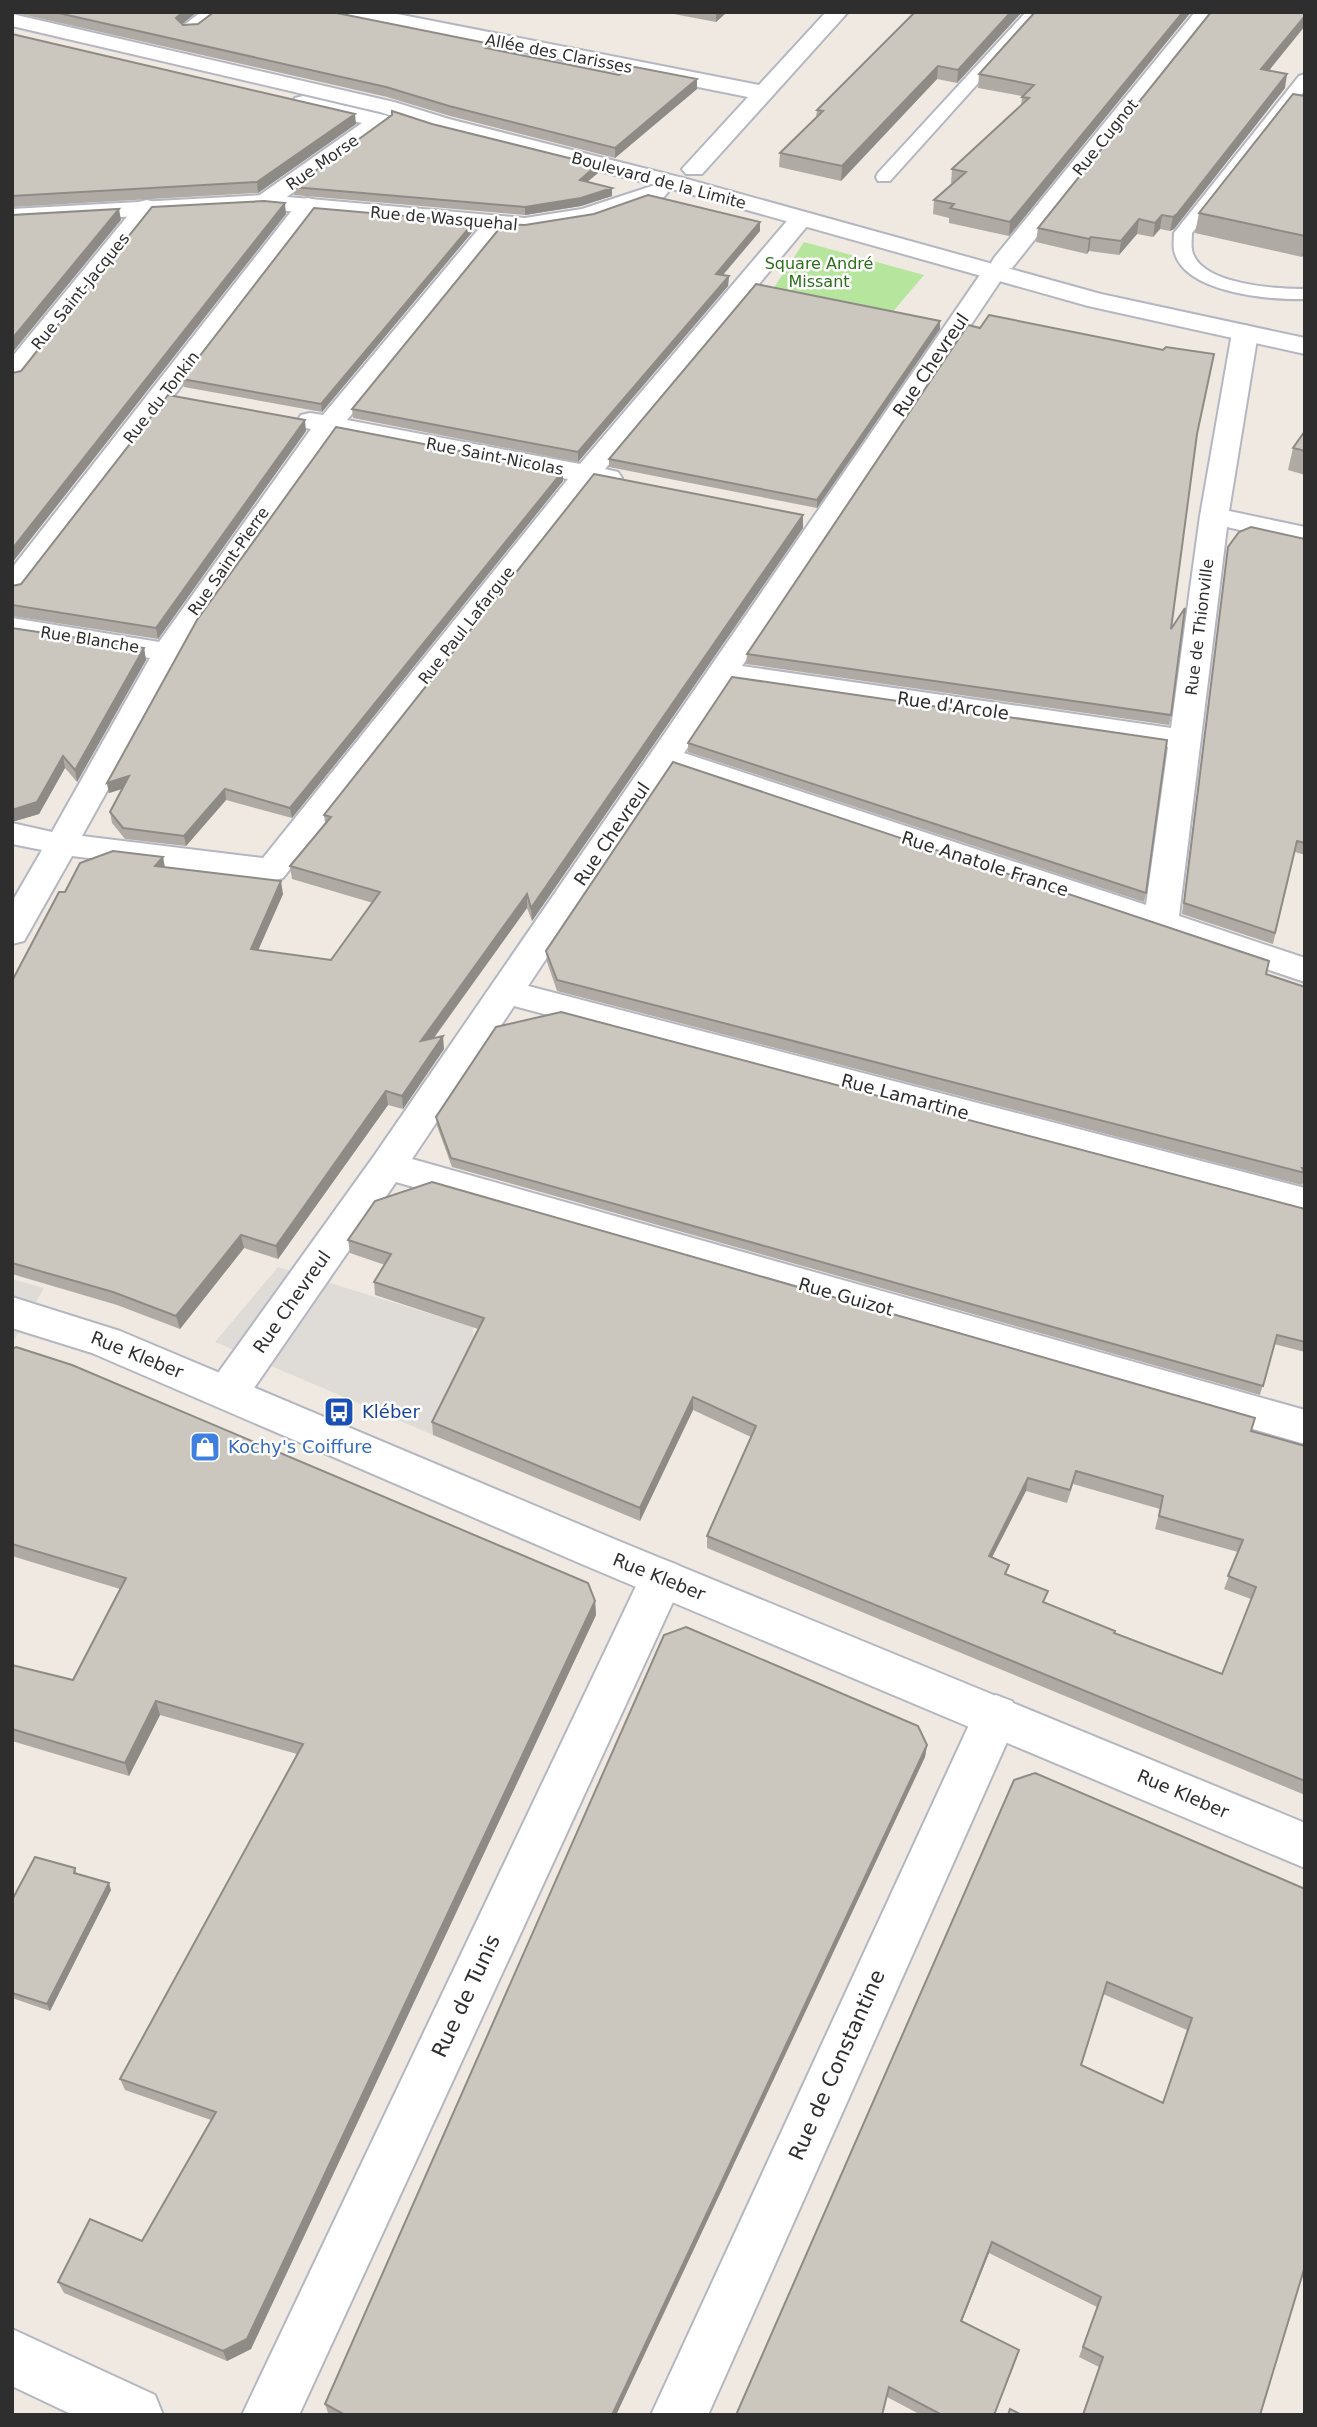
<svg xmlns="http://www.w3.org/2000/svg" width="1317" height="2427" viewBox="0 0 1317 2427" font-family="'DejaVu Sans',sans-serif">
<style>
.green{fill:#b6e59e}
.plaza{fill:#dfdcd8}
.lines{fill:none;stroke-linecap:round;stroke-linejoin:round}
.lane-casing{stroke:#b4b7c1;stroke-width:4}
.street-casing{stroke:#b4b7c1;stroke-width:4}
.secondary-casing{stroke:#b4b7c1;stroke-width:4}
.lane{fill:#fff;fill-rule:evenodd}
.street{fill:#fff;fill-rule:evenodd}
.secondary{fill:#fff;fill-rule:evenodd}
.wall{fill:#afaba4;fill-rule:evenodd}
.shaded-wall{fill:#8e8b86}
.building{fill:#cbc7bf;stroke:#8e8b86;stroke-width:2;fill-rule:evenodd}
.labels{text-anchor:middle;stroke-width:5;stroke-linejoin:round;paint-order:stroke}
.far-street-label{font-size:16px;fill:#2e2e2e;stroke:#fff}
.far-park-label{font-size:16px;fill:#2c6e1b;stroke:#fff}
.street-label{font-size:18px;fill:#2e2e2e;stroke:#fff}
.transit-label{font-size:18px;fill:#164399;stroke:#fff;text-anchor:start}
.shop-label{font-size:18px;fill:#366cbe;stroke:#fff;text-anchor:start}
.near-street-label{font-size:21px;fill:#2e2e2e;stroke:#fff}
</style>
<rect width="100%" height="100%" fill="#efe9e1"/>
<path class="green" d="M804 242 924 275 890 315 773 289Z"/>
<path class="plaza" d="M278 1267 473 1327 474 1352 433 1435 215 1342Z
M12 1279 44 1288 12 1344Z"/>
<g class="lines">
<g class="lane-casing">
<path id="lane" d="M1026 12H1042L890 181H878L876 177 878 173Z
M1305 74V90L1192 233C1192 238 1191 245 1192 250 1199 285 1277 289 1305 289V299C1270 300 1182 293 1174 250 1173 245 1174 238 1174 233L1299 76Z"/>
</g>
<g class="street-casing">
<path id="street" d="M201 12H225L198 32H184L180 28Z
M344 12H387L759 85 826 12H848L702 174H686L682 169 748 97 354 18 347 16Z
M1195 12H1216L1012 268 1003 270 1005 274 742 666 1171 728 1200 516 1232 333 1236 328 1245 325 1254 328 1258 333 1229 511 1305 527V545L1227 527 1179 916 1305 958V982L672 770 528 986 1305 1188V1216L514 1006 412 1159 1305 1410V1444L396 1182 243 1404 228 1408 213 1404 207 1392 213 1380 374 1156 984 269 993 267 991 263 994 258ZM731 683 1168 747 1146 905 684 753Z
M303 96 388 116 391 121 273 207H257L253 202 257 197 362 123 295 108 292 103 295 98Z
M308 198 316 200 320 205 316 210 22 594 12 597V568L300 200Z
M147 200 155 202 159 207 155 212 21 380 12 382V357L139 202Z
M800 213 808 215 812 220 808 225 605 469 618 472 622 478 618 484 608 486 593 483 283 878 271 881 72 856 24 941 12 944V902L42 850 12 844V823L52 832 150 658 12 636V618L159 642 311 429 301 427 297 421 301 415 310 413 323 415 487 219 495 217 503 219 507 224 347 420 580 464 792 215ZM336 434 568 479 263 858 82 836 197 629Z
M662 1559 678 1565 684 1578 299 2415H242L646 1565Z
M996 1695 1012 1701 1019 1715 708 2415H651L980 1701Z"/>
</g>
<g class="secondary-casing">
<path id="secondary" d="M12 14 394 102 449 119 683 178 1101 294 1305 338V354L1088 306 665 187 668 192 664 197 594 221 525 232 265 209 12 223V209L265 195 525 218 582 209 655 185 433 129 380 112 12 26Z
M12 1297 120 1331 614 1539 1305 1823V1868L584 1565 92 1353 12 1328Z
M12 2329 155 2395 163 2415H73L12 2386Z"/>
</g>
<use href="#lane" class="lane"/>
<use href="#street" class="street"/>
<use href="#secondary" class="secondary"/>
</g>
<path class="wall" d="M12 12H197L182 24 491 49 619 75 697 79V89L615 158 450 116 387 97Z
M663 12H727L716 22Z
M1022 12 957 83 937 79 841 181 779 167 780 153 816 117 817 110Z
M1035 12H1191L1009 236 949 223V218L933 214 934 200 953 184 951 183 952 169 1021 106 1022 96 978 88 979 74Z
M12 34 356 124 258 193 12 207Z
M1269 70 1285 88 1174 229 1170 231 1160 229 1153 237 1137 234 1119 255 1089 251 1087 254 1036 242 1038 228Z
M1305 96V252L1302 257 1195 233 1199 213Z
M432 124 598 173 587 182 612 188V196L581 206 525 215 294 195 293 187Z
M760 222V231L723 275 729 276 728 286 578 462 353 418 352 409 525 225Z
M474 230 322 412 184 387 182 379Z
M940 329 817 508 609 467V459Z
M306 431 158 639 12 616V586L21 584Z
M1305 431V475L1288 470 1293 448Z
M1196 438 1171 629V715L1169 725 746 664 747 654Z
M563 471V481L292 818 226 800 186 846 125 839 112 823 110 812 122 789 109 793 107 783Z
M803 528 532 921 527 908 434 1038 444 1049 403 1109 388 1105 278 1259 244 1248 180 1329 117 1305 12 1274V981L65 892 163 857 165 867 283 894 258 950 331 960 373 903 292 879 290 866 325 823 324 815Z
M1305 539V855L1295 852 1273 944 1182 914 1228 547Z
M12 628 144 648 146 660 77 782 65 768 39 814 12 822Z
M688 743 1146 893 1144 902 688 752Z
M546 951 1266 974 1305 987V1180H1304L1302 1185 557 991 547 962Z
M436 1117 1305 1209V1352L1274 1344 1260 1395 452 1167 437 1126Z
M348 1240 1251 1431 1305 1446V1795L707 1548V1536L751 1437 693 1410 640 1521 433 1435 432 1422 478 1329 375 1295 374 1282 385 1265 350 1253ZM1073 1484 1160 1509 1155 1529 1238 1552 1224 1589 1251 1599 1222 1674 1114 1633 1045 1603 1007 1575 992 1557 1026 1491 1067 1503Z
M12 1349 595 1601 596 1615 251 2349 227 2361 64 2293 58 2282 142 2241 211 2120 125 2090 120 2079 297 1754 160 1715 129 1776 12 1741V1665L73 1680 120 1589 12 1556Z
M927 1745 925 1757 616 2415H332L328 2413 325 2404Z
M1014 1780 1305 1889 1260 2415H1082L1099 2367 1079 2357 1097 2307 989 2253 962 2321 995 2415H921L887 2397ZM1103 1994 1187 2030 1163 2103 1081 2065Z
M75 1868 77 1874 111 1890 50 2011 12 1998V1900Z"/>
<path class="shaded-wall" d="M183 12H197L177 28 176 18Z
M716 12H727L716 22Z
M1011 12H1022L957 83 958 70Z
M1183 12H1191L1009 236 1010 222Z
M1305 16V26L1259 83 1261 69Z
M938 66 937 79 841 181 842 166Z
M1287 74 1285 88 1174 229 1170 231 1173 217Z
M697 79V89L615 158V148Z
M355 114 356 124 258 193 257 182Z
M597 165 598 173 580 188V180Z
M612 188V196L581 206 525 215V207Z
M285 203 286 214 12 563V549Z
M119 209 121 220 12 353V339Z
M1162 215 1160 229 1153 237 1155 223Z
M1139 219 1137 234 1119 255 1121 241Z
M474 222V230L322 412 321 404Z
M760 222V231L716 283V274Z
M1091 237 1089 251 1087 254 1089 239Z
M1305 242V252L1302 257Z
M729 276 728 286 578 462V452Z
M940 321V329L817 508V500Z
M305 420 306 431 158 639 156 628Z
M563 471V481L292 818 290 808Z
M803 515V528L532 921 531 908Z
M144 648 146 660 77 782 75 770Z
M63 756 65 768 39 814 12 822V810Z
M129 776 131 786 109 793 107 783Z
M225 789 226 800 186 846 184 836Z
M163 857 165 870 155 866Z
M281 881 283 894 253 962 251 949Z
M527 894V908L422 1054 421 1041Z
M443 1036 444 1049 403 1109 402 1096Z
M386 1091 388 1105 278 1259 276 1246Z
M241 1235 244 1248 180 1329 176 1316Z
M693 1397V1410L640 1521V1508Z
M1028 1478 1026 1491 986 1569 989 1556Z
M595 1601 596 1615 251 2349 227 2361 223 2351Z
M156 1701 160 1715 129 1776 125 1763Z
M927 1745 925 1757 616 2415H612Z
M109 1883 111 1890 50 2011 47 2004Z
M992 2242 989 2253 958 2331 961 2321Z"/>
<path class="building" d="M54 12H183L176 18 183 25 198 24 214 12H332L491 44 486 48 619 75 630 66 697 79 615 148 449 106 386 87Z
M915 12H1011L958 70 938 66 842 166 780 153 823 111 817 110Z
M1035 12H1183L1010 222 950 208 954 204 934 200 966 172 952 169 1029 98 1022 97 1034 85 979 74Z
M1211 12H1305V16L1261 69 1287 74 1177 214 1173 217 1162 215 1155 223 1139 219 1121 241 1091 237 1089 239 1038 228Z
M12 34 355 114 257 182 12 196Z
M1293 94 1305 96V236L1199 213Z
M392 111 432 124 597 165 580 180 612 188 581 198 525 207 293 187 392 115Z
M648 195 760 222 716 274 729 276 578 452 352 409 503 224 525 225 594 214Z
M264 201 285 203 12 549V373L21 371 152 207Z
M314 208 474 222 321 404 182 379Z
M119 209 12 339V215Z
M756 284 940 321 817 500 609 459Z
M989 315 1163 350 1166 347 1214 354 1197 434 1171 629 1185 608 1171 715 747 654 968 325 980 328Z
M168 395 305 420 156 628 12 605V586L21 584Z
M336 427 563 471 290 808 225 789 184 836 123 828 110 812 129 776 107 783 197 620Z
M1305 431V451L1293 448Z
M594 474 803 515 531 908 527 894 421 1041 443 1036 402 1096 386 1091 276 1246 241 1235 176 1316 113 1292 12 1263V981L59 892H65L80 863 113 851 163 857 155 866 281 881 251 949 331 960 380 892 290 866 331 817 324 815Z
M1251 527 1305 539V843L1297 841 1275 933 1184 903 1228 547 1239 532Z
M12 628 144 648 75 770 63 756 37 802 12 810Z
M732 677 1167 740 1146 893 688 743Z
M673 762 1269 961 1266 974 1305 987V1168H1302L1305 1173 557 980 546 951Z
M561 1012 1305 1209V1342L1277 1335 1263 1386 451 1158 436 1117 496 1027Z
M432 1182 1255 1418 1251 1431 1305 1446V1781L707 1536 756 1426 693 1397 640 1508 432 1422 484 1318 374 1282 391 1254 348 1240 375 1201ZM1076 1471 1163 1496 1159 1516 1243 1540 1228 1576 1256 1587 1222 1674 1114 1633 1115 1631 1043 1602 1048 1591 1005 1574 1009 1565 989 1556 1028 1478 1070 1490Z
M16 1347 72 1365 588 1583 595 1601 247 2339 223 2351 58 2282 90 2219 142 2241 216 2112 120 2079 303 1744 156 1701 125 1763 12 1729V1665L73 1680 126 1578 12 1544V1349Z
M686 1627 918 1726 927 1745 612 2415H345L325 2404 664 1635Z
M1035 1773 1305 1889V2266L1260 2415H1083L1103 2357 1083 2347 1101 2297 992 2242 961 2321 1019 2350 994 2415H942L889 2387 882 2415H736L1014 1780ZM1107 1982 1192 2018 1163 2103 1081 2065Z
M35 1857 75 1868 74 1873 109 1883 47 2004 12 1993V1900Z
M1010 2409 1022 2415H1008Z"/>
<defs>
<g id="bus-square" transform="scale(1.575)"><rect x="-9" y="-9" width="18" height="18" rx="4" fill="#1a4fb4" stroke="#fff"/><path d="M-5-6H5V4H4V6H2V4H-2V6H-4V4H-5ZM-3.5-4V0h7V-4ZM-3.5 1.2v1.5H-2V1.2ZM2 1.2v1.5H3.5V1.2Z" fill="#fff"/></g>
<g id="shop-square" transform="scale(1.575)"><rect x="-9" y="-9" width="18" height="18" rx="4" fill="#3f7fe0" stroke="#fff"/><path d="M-5-2.5h2.3a2.7 3.5 0 0 1 5.4 0H5L5.5 6h-11ZM-1.5-2.5h3a1.5 2.3 0 0 0-3 0Z" fill="#fff"/></g>
</defs>
<g fill-rule="evenodd">
<use href="#bus-square" x="339" y="1412"/>
<use href="#shop-square" x="205" y="1447"/>
</g>
<g class="labels">
<g class="far-street-label">
<text transform="translate(559 53) rotate(11)" y="6">Allée des Clarisses</text>
<text transform="translate(1105 137) rotate(-51)" y="6">Rue Cugnot</text>
<text transform="translate(322 162) rotate(-35)" y="6">Rue Morse</text>
<text transform="translate(659 180) rotate(15)" y="6">Boulevard de la Limite</text>
<text transform="translate(444 218) rotate(5)" y="6">Rue de Wasquehal</text>
<text transform="translate(80 291) rotate(-51)" y="6">Rue Saint-Jacques</text>
<text transform="translate(161 397) rotate(-52)" y="6">Rue du Tonkin</text>
<text transform="translate(495 456) rotate(11)" y="6">Rue Saint-Nicolas</text>
<text transform="translate(228 561) rotate(-55)" y="6">Rue Saint-Pierre</text>
<text transform="translate(466 625) rotate(-52)" y="6">Rue Paul Lafargue</text>
<text transform="translate(1199 627) rotate(-83)" y="6">Rue de Thionville</text>
<text transform="translate(90 639) rotate(9)" y="6">Rue Blanche</text>
</g>
<g class="far-park-label">
<text x="819" y="269">Square André<tspan x="819" dy="18">Missant</tspan></text>
</g>
<g class="street-label">
<text transform="translate(931 365) rotate(-56)" y="6">Rue Chevreul</text>
<text transform="translate(953 706) rotate(8)" y="6">Rue d'Arcole</text>
<text transform="translate(612 834) rotate(-56)" y="6">Rue Chevreul</text>
<text transform="translate(985 864) rotate(18)" y="6">Rue Anatole France</text>
<text transform="translate(905 1097) rotate(15)" y="6">Rue Lamartine</text>
<text transform="translate(846 1297) rotate(16)" y="6">Rue Guizot</text>
<text transform="translate(292 1302) rotate(-55)" y="6">Rue Chevreul</text>
<text transform="translate(137 1355) rotate(22)" y="6">Rue Kleber</text>
<text transform="translate(659 1577) rotate(22)" y="6">Rue Kleber</text>
<text transform="translate(1183 1794) rotate(23)" y="6">Rue Kleber</text>
</g>
<g class="transit-label">
<text x="362" y="1418">Kléber</text>
</g>
<g class="shop-label">
<text x="228" y="1453">Kochy's Coiffure</text>
</g>
<g class="near-street-label">
<text transform="translate(466 1996) rotate(-65)" y="7">Rue de Tunis</text>
<text transform="translate(837 2065) rotate(-66)" y="7">Rue de Constantine</text>
</g>
</g>
<rect width="1317" height="2427" fill="none" stroke="#2e2e2e" stroke-width="28"/>
</svg>
